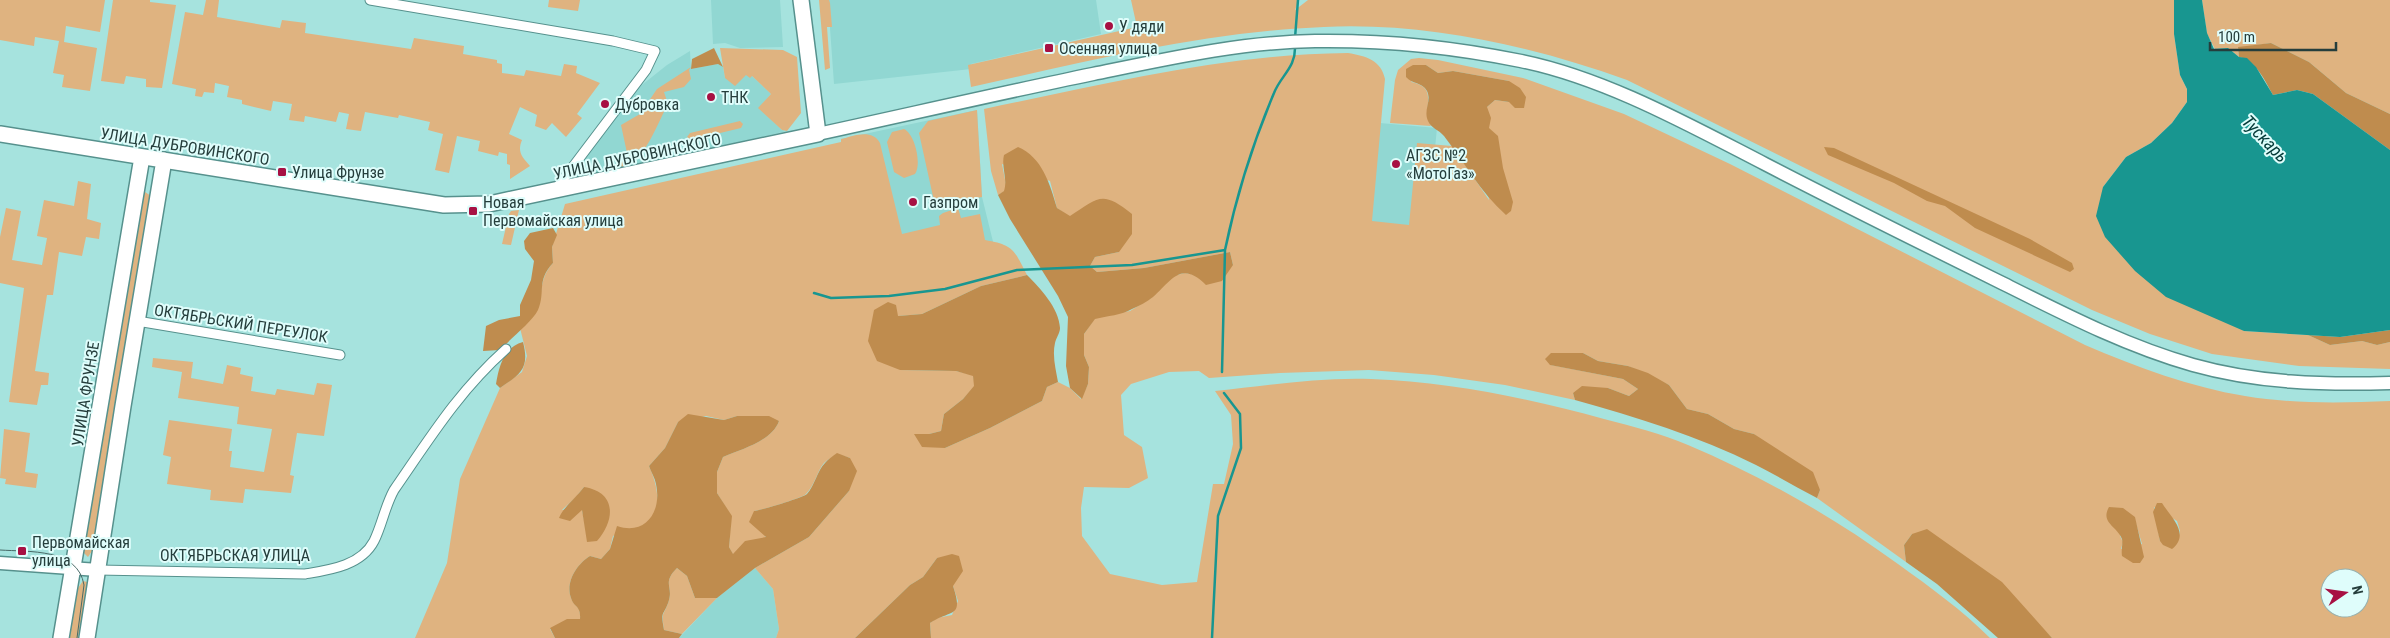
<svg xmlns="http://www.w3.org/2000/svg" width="2390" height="638" viewBox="0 0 2390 638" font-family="'Roboto Condensed',sans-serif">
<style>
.built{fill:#91d7d2}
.green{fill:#dfb380;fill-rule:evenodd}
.forest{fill:#bf8c4e}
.water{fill:#189690}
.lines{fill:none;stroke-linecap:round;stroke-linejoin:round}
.stream{stroke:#189690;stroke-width:2.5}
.minor-casing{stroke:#56918d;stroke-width:11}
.secondary-casing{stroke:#56918d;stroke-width:15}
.primary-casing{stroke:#56918d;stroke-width:18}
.minor{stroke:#fff;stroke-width:9}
.secondary{stroke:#fff;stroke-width:12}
.primary{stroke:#fff;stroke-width:15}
.tram{stroke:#486a67;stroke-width:1}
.poi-dot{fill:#a71043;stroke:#dffdfb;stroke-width:2}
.labels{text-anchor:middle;stroke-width:4;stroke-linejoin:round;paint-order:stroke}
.poi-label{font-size:16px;fill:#253e3c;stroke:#dffdfb;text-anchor:start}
.street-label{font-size:16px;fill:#253e3c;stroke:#dffdfb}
.water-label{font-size:18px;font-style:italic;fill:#043a38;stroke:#dffdfb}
</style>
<rect width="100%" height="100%" fill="#a6e3de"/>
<path class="built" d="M711 0H780L783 47 740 48 725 43 713 44Z
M828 0H1096L1101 34 971 64V69L834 84Z
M690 51 691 69 718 64 723 67 725 78 746 74 752 76 771 94 759 108 782 130 787 131 561 182 623 100 667 65Z
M977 110 982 197 999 266 884 291 841 139Z
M1357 121 1437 128 1427 228 1347 221Z
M755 568 773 589 779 629 776 638H679L717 598Z"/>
<path class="green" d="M0 0H105L100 32 66 26 64 42 97 48 90 91 62 87 64 75 53 73 59 41 35 37 34 46 0 40Z
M113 0H150V2L176 5 162 88 146 87V79L126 76 124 84 101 81Z
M206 0H219L217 17 280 28 282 20 306 23 305 33 411 49 414 38 464 46 463 54 497 60V63L502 64V73L524 76 526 70 561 76 564 64 577 66 576 73 600 83 577 114 582 118 566 137 552 123 546 130 535 126 537 115 520 107 509 134 522 140C517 152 522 157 530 166L510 179V165L507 164V154L499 152 498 156 478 151 480 141 457 136 449 173 435 170 443 134 428 130 430 122 399 115 398 118 365 112 361 131 346 129 349 114 339 112 336 122 305 116 304 122 289 120 292 104 273 101 271 111 242 104V100L227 97 229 86 215 83 214 93 204 92 202 97 195 96 196 89 172 84 185 12 203 15Z
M549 0H580L578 11 548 7Z
M819 0H829L830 3 832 27H827L830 68 825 70Z
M1131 0H1299L1295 10 1308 0H2174V34L2180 75 2187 89V102L2172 123 2151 143 2126 157 2103 187 2244 331 2308 335 2330 345 2362 341 2377 345 2390 342V369L2299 366 2212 354 2150 334 2092 310 1627 80C1533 46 1425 22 1324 27 1204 32 1088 61 971 87L968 65 1137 27Z
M2202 0H2390V114L2346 93 2309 62 2271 43 2238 48 2239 57 2228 48 2215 49 2207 34Z
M720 48 783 50 797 57 801 113 787 131 782 130 758 108 771 94 752 76 750 78 746 75 735 86 725 78Z
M1348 53C1366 56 1381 60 1385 79L1372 221 1409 225 1417 143 1452 146 1489 200 1487 186V107L1495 100 1509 102V81L1453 71 1438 73 1426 65 1411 82C1441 88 1420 108 1431 126L1390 123 1395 80 1398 70 1411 59 1419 58 1438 60 1523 78 1624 114 1730 164 2085 345C2137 367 2190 387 2245 396 2293 404 2341 403 2390 401V638H2052L2036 622 1912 534 1904 545 1906 562 1817 498 1820 490 1754 434 1734 429 1708 414 1687 409 1669 385 1628 366 1598 361 1583 353H1551V365L1623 379 1638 389 1629 396 1608 388 1573 393 1575 400 1505 385 1434 375 1369 370 1280 373 1209 378 1199 371 1169 372 1131 384 1121 395 1124 435 1142 447 1148 478 1129 488 1084 487 1081 508 1082 536 1110 574 1162 585 1197 582 1213 484H1224L1233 444 1231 415 1215 391C1266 386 1319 377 1371 379 1450 382 1527 398 1604 419 1632 426 1662 434 1688 445 1763 477 1832 516 1898 564 1930 587 1962 610 1990 638H931L930 623 937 618 952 615 958 601 953 586 937 558 923 577 910 585 855 638H776L779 629 773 589 755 568 809 537 849 491 850 458 837 454C833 457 828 459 824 463 817 471 815 485 806 494 802 498 762 510 754 511L766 538 733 555 729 547 731 516 717 493V472L723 457C742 449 772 441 779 421L737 416 724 420 706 416 678 422 665 448 649 466C657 484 664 509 646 524 638 530 622 532 613 536L610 549 601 559 590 556C577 564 565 582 571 598 575 608 581 605 580 619L550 629 555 638H415L447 563 460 479 500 388 522 372 527 356 520 328C551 308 532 286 553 263L552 247 565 204 841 142V139C853 136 872 128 880 143L902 234 940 225 939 216 943 213 958 208 961 218 980 214 985 240C1014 245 1014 250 1027 275L981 286 922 314 898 316 900 370 956 371 973 375 975 386 963 399 944 414 941 431 929 434 945 448 990 428 1042 401 1047 387 1058 382 1070 388 1081 399 1088 384 1089 367 1084 355V334L1095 318 1130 311 1151 298 1173 276 1185 273 1196 275 1233 265 1230 252 1144 268 1097 272 1090 266 1095 257 1119 252 1057 208 1050 181 1002 164 1006 185 1005 191 998 195 991 171 984 109C1105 84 1225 54 1348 53ZM584 487 585 525 582 510H562L576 497ZM2154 507 2177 521 2180 531 2178 540 2160 541ZM2134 517 2142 544 2121 549 2123 542 2120 536ZM2330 578H2360V608H2330Z
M691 67 689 70 691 79 684 87 664 92 668 104C657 124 644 163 622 168L620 161 627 153 621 125 640 114 657 89Z
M977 110 982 197 939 206 934 201 919 133 928 121Z
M740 121 743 124 741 128 691 140 687 137 690 133Z
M904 129C915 134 922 164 915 174L904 178 894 172 887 142 892 132Z
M78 181 91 184 87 219 101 223 99 239 86 237 82 256 59 252 53 295H47L35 371 49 373 48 385H41L37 405 9 402 24 288 0 283V237L6 208 21 211 12 260 42 265 47 238 37 236 44 200 74 206Z
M145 192 151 196 94 548 88 557 83 552 104 416 142 195Z
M519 210 511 245 502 244 509 214 511 211Z
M153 358 193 362 191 378 223 384 227 365 241 368 240 374 253 377 251 391 275 395 277 389 314 395 317 383 332 385 324 436 297 433 290 475 294 476 291 493 245 489 243 503 210 500 211 490 167 484 171 457 163 455 169 420 232 429 229 451H232L230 467 264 472 272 429 237 424 239 407 178 398 182 372 152 367Z
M4 429 30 433 25 472 38 474 36 488 5 484 6 479 0 478Z
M677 568 687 576 695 598H717L682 634 664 630C661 609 664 617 669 600 673 586 662 583 677 568Z
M83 581 87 582 88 585 78 638H69L78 588Z"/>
<path class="forest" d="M2271 43 2309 62 2346 93 2390 114V150L2313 94 2297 90 2273 95C2265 81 2256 60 2239 57L2238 47Z
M714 48 723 67 718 64 691 69 692 59Z
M1413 65H1426L1438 73 1453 71 1509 81 1520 88 1526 97 1524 108H1515L1509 102 1495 100 1487 107 1491 118 1489 128 1498 136 1503 168 1513 202 1511 211 1506 215C1480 192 1465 163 1444 136 1439 130 1431 128 1428 121 1423 110 1432 101 1427 91 1422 82 1412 84 1406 77V69Z
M1018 147C1042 157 1050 184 1057 208L1070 216C1099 197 1102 190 1132 214V234L1119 252 1095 257 1090 266 1097 272 1144 268 1230 252 1233 265 1222 281 1206 285C1181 260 1172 280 1153 297 1147 302 1139 306 1132 309 1122 315 1107 316 1095 319L1084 334V355L1089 367 1088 384 1082 399 1070 388 1066 366 1068 317 1058 296 1010 219 998 195 1004 191C1008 179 1001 167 1004 155Z
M1824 147 1834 148 2030 239 2072 263 2074 269 2070 272 1975 228 1945 206 1927 201 1894 183 1828 155Z
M553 228 557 235 552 247 553 263C536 281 546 292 538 310 532 322 510 339 500 350L483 351 486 326 499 320 520 316V305L531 280 534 261 525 249 524 241 530 233Z
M1027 275C1040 288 1059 308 1060 328 1060 333 1056 338 1055 343 1052 356 1056 370 1058 382L1047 387 1042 401 990 428 945 448 922 447 914 434H929L941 431 944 414 963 399 974 386 973 376 956 371 900 370 877 361 868 341 874 310 888 302 896 305 898 316 922 314 981 286Z
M2390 330V342L2377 345 2362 341 2330 345 2308 335 2340 337Z
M523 342C530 369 520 374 500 388L496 384C499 366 504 347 523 342Z
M1551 353H1583L1598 361 1628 366 1648 373 1669 385 1687 409 1708 414 1734 429 1754 434 1813 472 1820 490 1817 498C1796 487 1776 475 1756 465 1698 436 1636 417 1575 400L1573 393 1582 386 1608 388 1629 396 1638 389 1623 379 1550 365 1545 359Z
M688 414 724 420 737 416H769L779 421C772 441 742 449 723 457L717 472V493L732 516 729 547 733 554 745 541 766 537 749 522 754 511C762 510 802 498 807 494 815 485 817 471 825 463 828 459 833 456 837 453L850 458 857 471 849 491 809 537 755 568 717 598H695L687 576 677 568C662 583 673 586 669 600 664 617 660 609 664 630L682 634 679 638H555L550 628 567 619H580C581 605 574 608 571 598 565 582 577 564 590 556L601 559 610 549 617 526C646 536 662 511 656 484 655 478 651 472 649 466L665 448 678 422Z
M584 487C616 492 616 519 597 541L587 542 582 510 570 521 559 518C564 506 576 498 584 487Z
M2157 503H2162C2170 516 2191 534 2172 549L2163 545 2160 541 2153 512Z
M2109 507 2123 508 2135 517 2144 557 2140 563H2133L2122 556C2121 550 2123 544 2122 539 2117 526 2100 523 2109 507Z
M1927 529 2002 582 2052 638H1998L1937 584 1906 562 1904 545 1912 534Z
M952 554 959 556 963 571 953 586C964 619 951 609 930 623L931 638H855L910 585 923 577 937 558Z"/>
<path class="water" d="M2174 0H2202L2207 33 2214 49 2228 48 2239 57 2247 58 2256 67 2273 95 2297 90 2313 94 2390 150V330L2340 337 2244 331 2166 297 2135 271 2105 237 2096 216 2103 187 2126 157 2151 143 2172 123 2187 102V89L2180 75 2174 34Z"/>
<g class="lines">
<path class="stream" d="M1295 38 1298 0
M814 293 831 298 889 296 945 289 1017 270 1132 265 1225 250C1236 197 1253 143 1274 93 1281 75 1296 68 1295 46
M1222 372 1225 250
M1212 638 1218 516 1241 448 1240 414 1224 393"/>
<g class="minor-casing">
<path id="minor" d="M370 0 613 41 655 51 646 70 556 189
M137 321 340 355
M98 570 305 574C329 570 361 566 374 541 382 525 385 506 394 490 430 438 458 392 506 349"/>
</g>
<g class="secondary-casing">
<path id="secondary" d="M818 134C910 114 1001 93 1093 74 1166 59 1241 42 1315 41 1384 40 1453 47 1521 61 1605 78 1689 125 1765 164 1844 205 1923 244 2002 283 2064 314 2126 346 2193 365 2257 383 2323 385 2390 383
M0 563 98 570"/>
</g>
<g class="primary-casing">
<path id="primary" d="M0 134 444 205 489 204 818 134 801 0
M61 638 142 157
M87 638 123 406 164 160"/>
</g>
<use href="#minor" class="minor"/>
<use href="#secondary" class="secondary"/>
<use href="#primary" class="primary"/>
<path class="tram" d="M0 550C29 552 78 548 84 585L77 638"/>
</g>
<g class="poi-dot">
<circle cx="1109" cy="26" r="5"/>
<rect x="1044" y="43" width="10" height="10" rx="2.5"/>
<circle cx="711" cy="97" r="5"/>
<circle cx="605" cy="104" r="5"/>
<circle cx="1396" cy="164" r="5"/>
<rect x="277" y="167" width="10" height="10" rx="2.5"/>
<circle cx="913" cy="202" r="5"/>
<rect x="468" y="206" width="10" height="10" rx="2.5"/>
<rect x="17" y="546" width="10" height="10" rx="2.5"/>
</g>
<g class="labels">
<g class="poi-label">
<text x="1119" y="32">У дяди</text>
<text x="1059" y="54">Осенняя улица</text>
<text x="721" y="103">ТНК</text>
<text x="615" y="110">Дубровка</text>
<text x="1406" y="161">АГЗС №2<tspan x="1406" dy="18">«МотоГаз»</tspan></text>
<text x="292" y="178">Улица Фрунзе</text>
<text x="483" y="208">Новая<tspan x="483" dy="18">Первомайская улица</tspan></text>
<text x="923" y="208">Газпром</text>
<text x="32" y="548">Первомайская<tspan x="32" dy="18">улица</tspan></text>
</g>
<g class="street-label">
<text transform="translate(185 146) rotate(9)" y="6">УЛИЦА ДУБРОВИНСКОГО</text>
<text transform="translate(637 156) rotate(-12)" y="6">УЛИЦА ДУБРОВИНСКОГО</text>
<text transform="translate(241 323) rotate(9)" y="6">ОКТЯБРЬСКИЙ ПЕРЕУЛОК</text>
<text transform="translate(85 394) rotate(-81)" y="6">УЛИЦА ФРУНЗЕ</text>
<text x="235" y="561">ОКТЯБРЬСКАЯ УЛИЦА</text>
</g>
<g class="water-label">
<text transform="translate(2265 139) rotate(46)" y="6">Тускарь</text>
</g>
</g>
<g transform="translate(2345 593) rotate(77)"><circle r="24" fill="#dffdfb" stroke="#95b1af"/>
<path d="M0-4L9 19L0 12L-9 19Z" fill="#a71043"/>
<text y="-8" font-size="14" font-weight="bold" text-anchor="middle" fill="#253e3c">N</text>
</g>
<path d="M2210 42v8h126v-8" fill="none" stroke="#253e3c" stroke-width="2.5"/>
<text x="2218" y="42" font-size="15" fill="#253e3c" stroke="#dffdfb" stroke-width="4" paint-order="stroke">100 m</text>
</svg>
